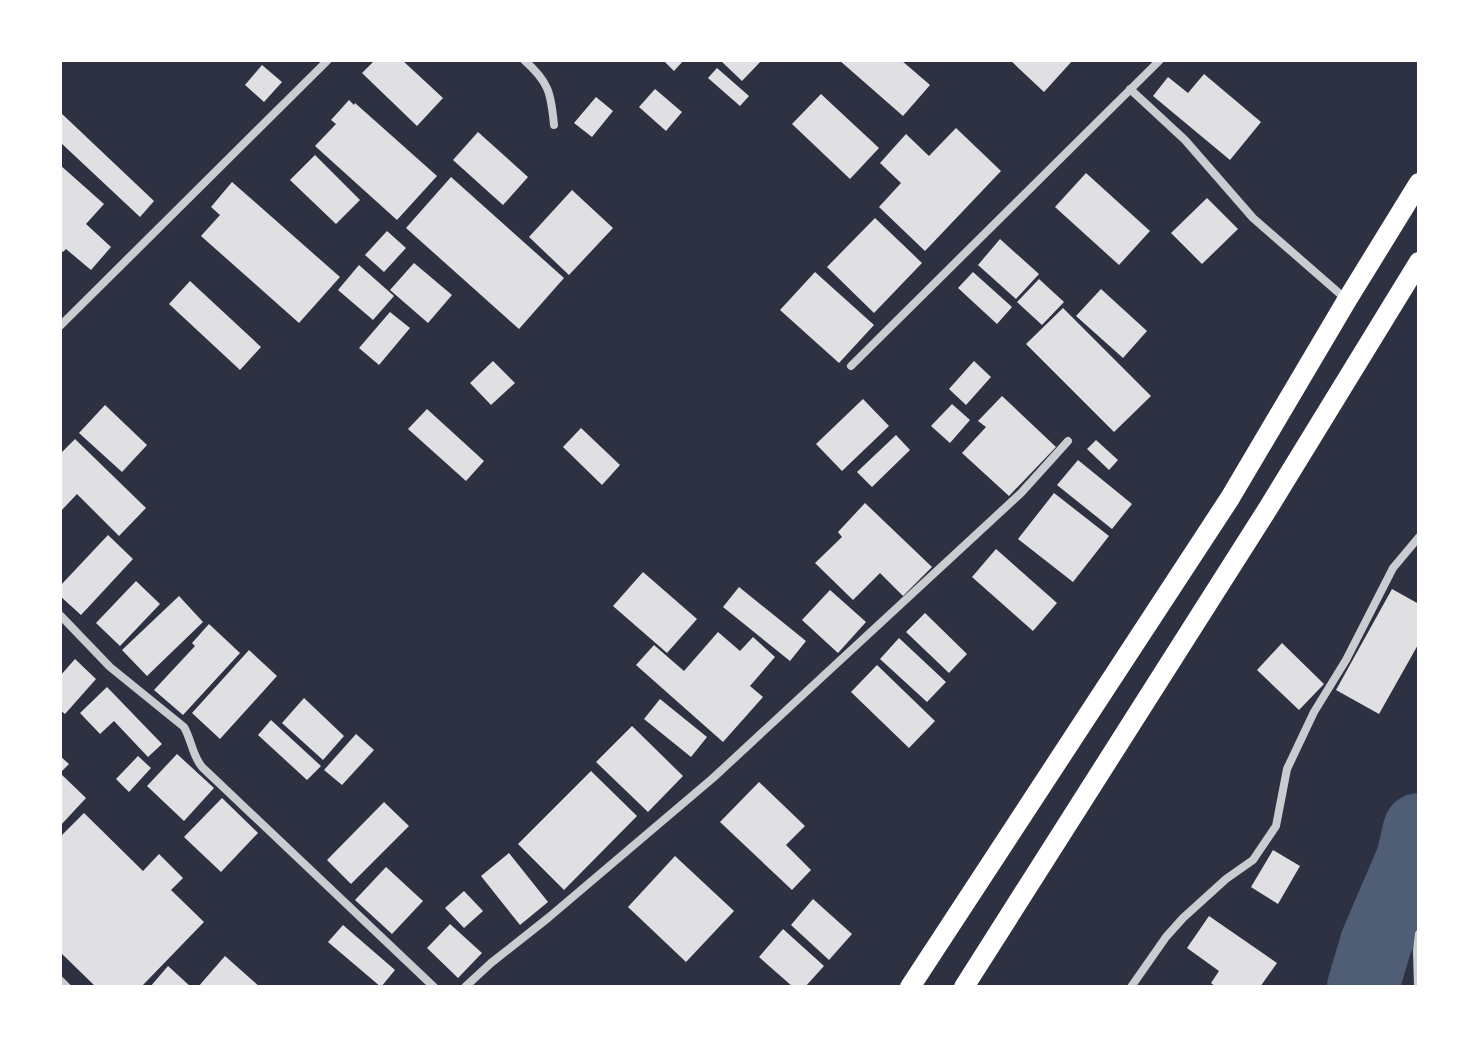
<svg xmlns="http://www.w3.org/2000/svg" width="1479" height="1047" viewBox="0 0 1479 1047" font-family="Rubik,sans-serif">
<style>
.lines{fill:none;stroke-linecap:round;stroke-linejoin:round}
.river{stroke:#4f5d75;stroke-width:72}
.building{fill:#e0e0e3}
.minor{stroke:#caccd0;stroke-width:8}
.primary{stroke:#fff;stroke-width:20}
</style>
<rect width="100%" height="100%" fill="#2d3142"/>
<g class="lines">
<path class="river" d="M1363 987 1376 943 1412 859 1419 829"/>
</g>
<path class="building" d="M375 60H402L443 98 417 126 362 73Z
M663 60H684L674 71Z
M720 60H762L742 81Z
M839 60H901L930 85 903 116Z
M1010 60H1073L1044 92Z
M262 65 282 82 264 102 245 85Z
M717 68 749 96 740 106 708 78Z
M1204 74 1261 122 1230 160 1153 96 1168 77 1188 93Z
M655 89 682 112 666 131 639 107Z
M821 94 879 148 850 179 792 124Z
M596 97 613 111 592 137 574 123Z
M349 100 354 105 355 103 437 176 397 220 315 146 336 124 331 120Z
M60 112 154 201 140 217 60 142Z
M956 128 1001 171 925 251 879 207 901 183 880 163 906 134 929 156Z
M478 132 528 177 503 205 453 160Z
M315 155 360 200 336 224 290 180Z
M60 165 104 204 86 224 111 247 91 270 66 249 63 252 60 249Z
M1086 173 1150 231 1119 265 1055 207Z
M451 177 564 278 519 329 406 228Z
M232 182 340 277 299 323 201 236 220 215 211 207Z
M572 190 613 228 569 275 529 237Z
M1207 198 1238 229 1202 264 1171 233Z
M875 218 922 263 874 313 827 267Z
M387 231 406 248 384 272 365 255Z
M1000 239 1039 274 1016 299 978 265Z
M414 263 452 295 428 323 390 290Z
M359 265 394 296 373 320 338 290Z
M815 272 874 325 839 363 780 310Z
M973 272 1012 307 997 324 958 288Z
M1039 279 1064 302 1042 325 1017 302Z
M190 281 261 347 240 370 169 304Z
M1101 289 1147 331 1123 358 1076 316Z
M1063 308 1151 396 1114 432 1026 344Z
M390 312 410 328 379 365 359 348Z
M493 361 515 383 491 405 470 383Z
M974 361 991 377 966 405 949 389Z
M1002 396 1056 447 1009 496 962 453 986 427 978 421Z
M863 399 889 426 842 471 816 444Z
M952 404 970 420 950 443 931 426Z
M105 405 147 445 122 472 79 433Z
M427 409 484 461 466 481 408 429Z
M581 428 620 465 602 485 563 447Z
M896 435 910 450 872 487 857 472Z
M75 439 146 508 119 536 77 494 60 512V454Z
M1096 440 1118 460 1109 470 1087 449Z
M1078 460 1132 504 1112 529 1057 485Z
M1054 493 1109 536 1073 582 1018 539Z
M865 503 932 567 903 596 880 573 853 600 815 563 842 537 838 532Z
M108 535 133 559 81 615 60 596V586Z
M996 549 1057 603 1033 631 972 577Z
M643 572 697 619 667 653 613 606Z
M136 581 160 604 120 646 96 623Z
M739 587 806 641 790 661 723 607Z
M1392 589 1419 604V643L1379 714 1336 690Z
M830 590 866 622 838 653 802 620Z
M179 596 203 622 147 676 122 650Z
M925 613 967 654 949 673 906 632Z
M209 624 240 653 183 715 154 690 195 646 192 643Z
M718 632 740 651 753 637 775 657 750 686 763 697 723 742 636 665 654 645 684 671Z
M899 638 946 682 927 702 880 659Z
M1282 643 1324 684 1299 710 1257 670Z
M249 650 277 676 220 739 192 713Z
M75 659 96 679 65 714 60 710V676Z
M877 665 935 721 909 748 851 692Z
M107 687 162 744 148 757 114 721 100 734 80 713Z
M304 698 344 736 323 760 282 723Z
M660 699 707 737 691 757 644 719Z
M271 720 321 766 307 780 258 735Z
M632 726 683 776 648 812 596 762Z
M356 734 374 750 342 785 324 770Z
M177 754 214 788 184 821 147 786Z
M60 756 69 764 60 773 86 798 60 826Z
M138 756 151 768 129 792 116 779Z
M591 771 637 816 564 890 518 844Z
M759 782 805 826 786 845 811 870 792 890 720 822Z
M222 798 258 833 221 872 184 837Z
M384 802 409 826 351 884 327 860Z
M84 813 143 871 159 854 183 878 171 890 204 922 141 987H96L60 952V837Z
M1273 850 1300 866 1278 904 1251 887Z
M509 853 548 902 520 925 481 876Z
M675 856 734 911 686 962 628 907Z
M386 867 423 901 392 934 355 900Z
M464 891 483 911 464 928 445 908Z
M813 899 852 934 829 960 791 925Z
M1209 916 1277 963 1260 987H1216L1211 983 1219 971 1187 948Z
M450 924 482 953 458 978 427 948Z
M343 925 395 970 381 987 328 942Z
M783 929 824 966 805 987H793L759 957Z
M225 956 260 987H198Z
M168 966 191 987H150Z"/>
<g class="lines">
<path class="minor" d="M524 60C549 82 551 93 554 125
M1130 89 1185 140 1253 218 1347 300
M60 326 328 60
M851 366 1160 60
M60 615 110 667 184 727C192 741 192 755 202 767L434 987
M60 980 67 987
M465 987 491 963 548 918 713 778 1021 493 1068 441
M1131 987 1166 937 1183 918 1226 879 1253 860 1276 826 1287 769 1314 712 1346 660 1393 568 1419 537
M1418 987 1417 951 1419 934"/>
<path class="primary" d="M910 987 1230 498 1347 300 1419 183
M964 987 1267 510 1419 262"/>
</g>
<rect width="1479" height="1047" fill="none" stroke="#ffffff" stroke-width="124"/>
</svg>
